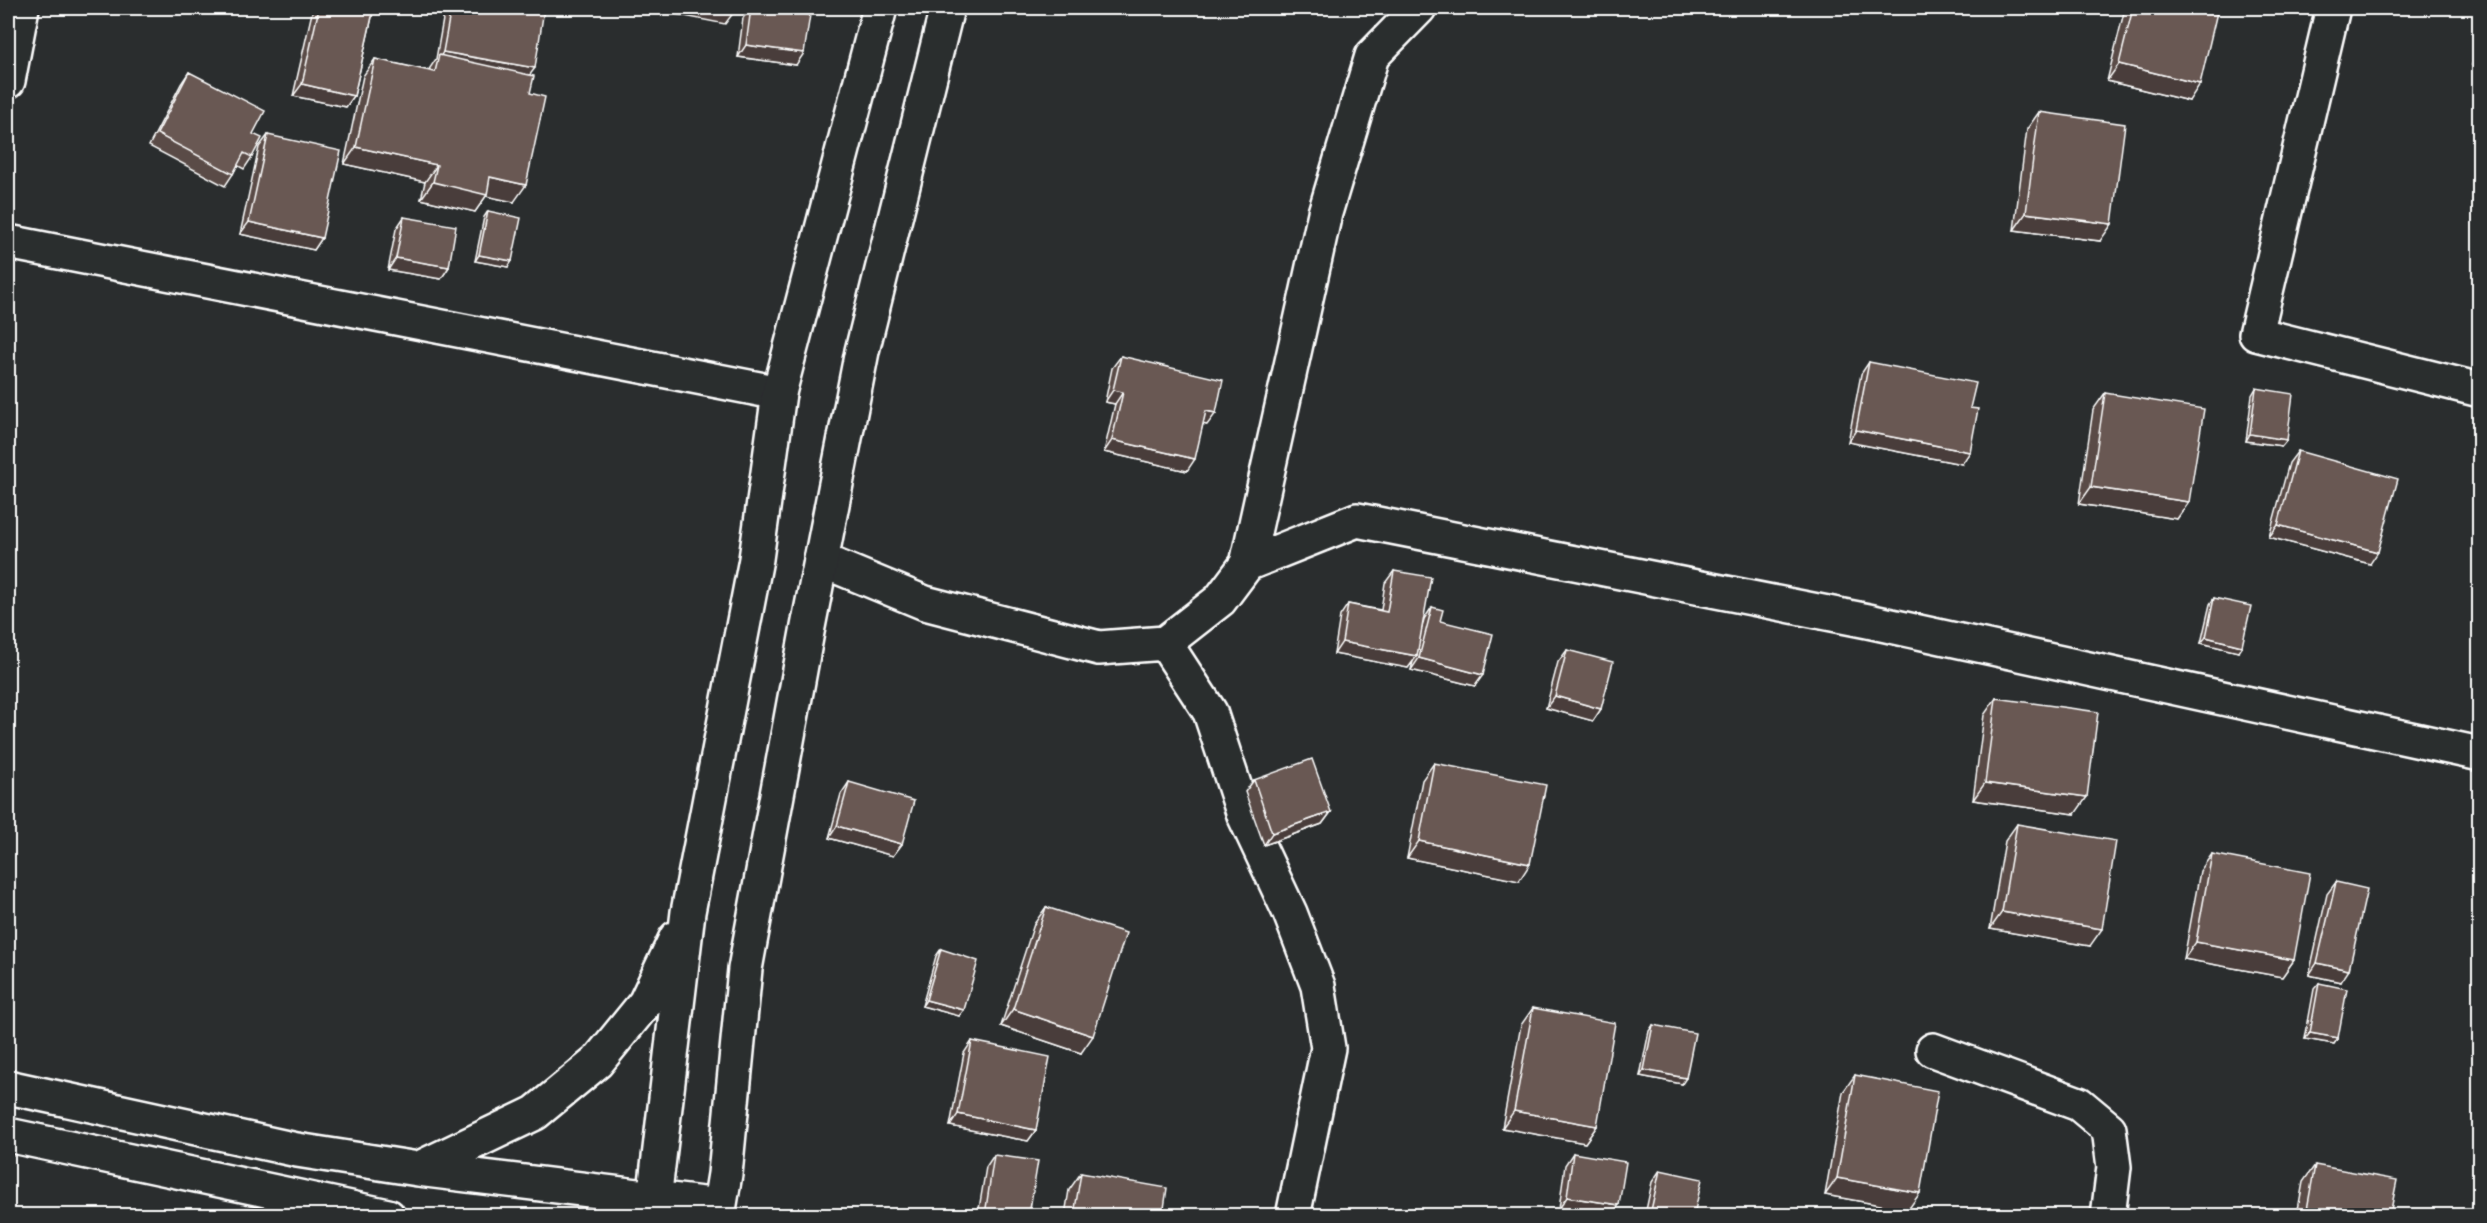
<svg xmlns="http://www.w3.org/2000/svg" width="2487" height="1223" viewBox="0 0 2487 1223" font-family="'Playpen Sans',sans-serif">
<style>
.lines{fill:none;stroke-linecap:round;stroke-linejoin:round}
.street-casing{stroke:#fff;stroke-width:38}
.secondary-casing{stroke:#fff;stroke-width:38}
.street{stroke:#2a2d2e;stroke-width:33}
.secondary{stroke:#2a2d2e;stroke-width:33}
.wall{fill:#5a4c47;stroke:#fff;stroke-width:1.5}
.shaded-wall{fill:#4a3e3a;stroke:#fff;stroke-width:1.5}
.building{fill:#695853;stroke:#fff;stroke-width:1.5}
</style>
<rect width="100%" height="100%" fill="#2a2d2e"/>
<filter id="ink" filterUnits="userSpaceOnUse"><feTurbulence type="fractalNoise" baseFrequency=".0167" numOctaves="2"/><feDisplacementMap in="SourceGraphic" scale="12" xChannelSelector="R" yChannelSelector="G"/><feConvolveMatrix kernelMatrix="1 2 1 2 8 2 1 2 1" color-interpolation-filters="sRGB"/></filter>
<g filter="url(#ink)">
<g class="lines">
<g class="street-casing">
<path id="street" d="M2333 8 2256 334 2480 390
M8 81 22 8
M8 242 779 393
M821 560 925 603 1099 648 1165 643 1220 600 1247 564 1325 213 1372 56 1419 8
M1247 564 1357 520 1868 621 2480 754
M1165 643 1210 712 1244 815 1290 913 1318 986 1328 1048 1293 1216
M1933 1050 2079 1104 2109 1129 2114 1167 2108 1216"/>
</g>
<g class="secondary-casing">
<path id="secondary" d="M8 1087 297 1150 418 1169 719 1206
M8 1135 388 1216
M418 1169 535 1113 597 1062 645 1003 676 938
M655 1216 654 1200 688 912 756 559 779 393 880 8
M718 1216 725 1174 745 969 807 632 862 351 947 8"/>
</g>
<use href="#street" class="street"/>
<use href="#secondary" class="secondary"/>
</g>
<path class="wall" d="M313 8H374L354 96 346 107 293 96Z
M445 8H538L530 75V93L514 202 486 196 475 212 421 199 425 182 344 164 363 76 375 59 428 71 436 59Z
M751 8H759L796 65 738 57 743 18Z
M2125 8H2218L2189 101 2107 81Z
M2480 37V67L2472 65Z
M189 72 253 134 252 157 244 169 237 165 233 174 225 186 149 146 181 84Z
M2039 112 2100 241 2014 230 2027 129Z
M268 135 322 238 314 250 240 234 259 147Z
M488 211 512 261 508 267 475 261 484 217Z
M404 217 449 267 441 279 388 270 396 229Z
M1121 356 1207 425 1203 424 1187 471 1104 452 1115 404 1105 402 1112 368Z
M1869 362 1962 464 1848 442 1861 374Z
M2256 388 2287 440 2282 446 2246 441 2252 395Z
M2105 393 2189 502 2177 519 2079 504 2093 410Z
M2298 451 2370 564 2269 537 2289 463Z
M1394 571 1422 627 1424 619 1432 607 1475 686 1411 670 1413 661 1408 668 1334 654 1340 616 1348 604 1381 610 1385 583Z
M2214 598 2238 652 2201 643 2210 604Z
M1567 650 1601 709 1593 721 1546 708 1558 662Z
M1996 698 2075 814 1973 800 1984 715Z
M1434 763 1519 881 1407 858 1422 780Z
M1254 780 1331 812 1322 824 1264 845 1245 792Z
M849 782 902 844 893 856 829 838 841 794Z
M2017 824 2090 946 1990 929 2005 841Z
M2212 854 2294 960 2282 977 2184 959 2200 871Z
M2336 882 2341 982 2309 975 2327 894Z
M1046 907 1081 1053 1001 1026 1034 924Z
M941 949 959 1016 922 1006 936 956Z
M2319 983 2338 1038 2334 1044 2305 1039 2314 989Z
M1533 1008 1597 1126 1585 1143 1502 1128 1521 1025Z
M1653 1025 1682 1084 1640 1076 1649 1031Z
M972 1041 1036 1130 1028 1141 950 1126 964 1053Z
M1855 1075 1908 1210 1825 1195 1843 1092Z
M1573 1153 1612 1215H1562L1566 1210 1559 1209 1565 1165Z
M994 1155 1029 1215H978L986 1167Z
M2315 1165 2390 1215H2297L2303 1182Z
M1660 1170 1694 1215H1645L1652 1182Z
M1081 1173 1163 1215H1065L1069 1190Z"/>
<path class="shaded-wall" d="M644 8H737L725 24Z
M746 45 804 53 796 65 738 57Z
M443 52 535 68 526 80 438 61Z
M2480 55V67L2472 65Z
M2119 64 2200 84 2189 101 2107 81Z
M302 84 354 96 346 107 293 96Z
M356 147 437 165 425 182 344 164Z
M490 177 526 185 514 202 486 196 475 212 421 199 433 182Z
M2026 213 2112 224 2100 241 2014 230Z
M249 222 322 238 314 250 240 234Z
M479 255 512 261 508 267 475 261Z
M396 258 449 267 441 279 388 270Z
M1113 390 1123 392 1115 404 1105 402Z
M1206 411 1216 413 1207 425 1197 423Z
M1856 430 1970 452 1962 464 1848 442Z
M2250 434 2287 440 2282 446 2246 441Z
M1112 440 1195 459 1187 471 1104 452Z
M2091 487 2189 502 2177 519 2079 504Z
M2278 525 2378 552 2370 564 2269 537Z
M2206 637 2242 646 2238 652 2201 643Z
M1342 642 1417 656 1408 668 1334 654Z
M1419 658 1483 675 1475 686 1411 670Z
M1555 696 1601 709 1593 721 1546 708Z
M1985 783 2087 797 2075 814 1973 800Z
M1331 812 1322 824 1264 845 1272 833Z
M837 826 902 844 893 856 829 838Z
M1419 841 1530 864 1519 881 1407 858Z
M2002 912 2102 929 2090 946 1990 929Z
M2196 942 2294 960 2282 977 2184 959Z
M2317 963 2349 970 2341 982 2309 975Z
M926 1000 964 1010 959 1016 922 1006Z
M1013 1009 1093 1036 1081 1053 1001 1026Z
M2310 1033 2338 1038 2334 1044 2305 1039Z
M1644 1070 1686 1078 1682 1084 1640 1076Z
M1514 1111 1597 1126 1585 1143 1502 1128Z
M958 1114 1036 1130 1028 1141 950 1126Z
M1837 1178 1920 1193 1908 1210 1825 1195Z
M1567 1197 1619 1205 1612 1215H1603L1559 1209Z"/>
<path class="building" d="M319 8H374L354 96 302 84Z
M451 8H538L544 9 535 68 443 52Z
M751 8H759L810 15 804 53 746 45Z
M2133 8H2218L2200 84 2119 64Z
M439 55 534 76 530 93 545 97 526 185 490 177 487 195 433 182 437 165 356 147 375 59 435 72Z
M189 72 265 111 253 134 262 138 252 157 244 153 233 174 157 134Z
M2039 112 2125 124 2112 224 2026 213Z
M268 135 341 151 322 238 249 222Z
M488 211 521 218 512 261 479 255Z
M404 217 456 226 449 267 396 258Z
M1121 356 1223 380 1216 413 1206 411 1195 459 1112 440 1123 392 1113 390Z
M1869 362 1976 383 1970 408 1978 409 1970 452 1856 430Z
M2256 388 2293 394 2287 440 2250 434Z
M2105 393 2204 409 2189 502 2091 487Z
M2298 451 2398 479 2378 552 2278 525Z
M1394 571 1431 577 1417 656 1342 642 1348 604 1387 612Z
M2214 598 2251 606 2242 646 2206 637Z
M1432 607 1443 610 1440 621 1493 634 1483 675 1419 658Z
M1567 650 1613 662 1601 709 1555 696Z
M1996 698 2098 712 2087 797 1985 783Z
M1312 759 1331 812 1272 833 1254 780Z
M1434 763 1546 785 1530 864 1419 841Z
M849 782 914 801 902 844 837 826Z
M2017 824 2116 841 2102 929 2002 912Z
M2212 854 2310 873 2294 960 2196 942Z
M2336 882 2367 889 2349 970 2317 963Z
M1046 907 1126 933 1093 1036 1013 1009Z
M941 949 978 961 964 1010 926 1000Z
M2319 983 2347 989 2338 1038 2310 1033Z
M1533 1008 1615 1023 1597 1126 1514 1111Z
M1653 1025 1695 1033 1686 1078 1644 1070Z
M972 1041 1050 1057 1036 1130 958 1114Z
M1855 1075 1938 1091 1920 1193 1837 1178Z
M1573 1153 1626 1162 1619 1205 1567 1197Z
M994 1155 1038 1161 1029 1215H985Z
M2315 1165 2397 1180 2390 1215H2306Z
M1660 1170 1702 1179 1694 1215H1650Z
M1081 1173 1167 1188 1163 1215H1074Z
M1566 1209 1604 1215H1565Z"/>
</g>
<rect width="2487" height="1223" fill="none" stroke="#2a2d2e" stroke-width="30"/>
<rect x="15" y="15" width="2457" height="1193" fill="none" stroke="#fff" stroke-width="2" filter="url(#ink)"/>
</svg>
